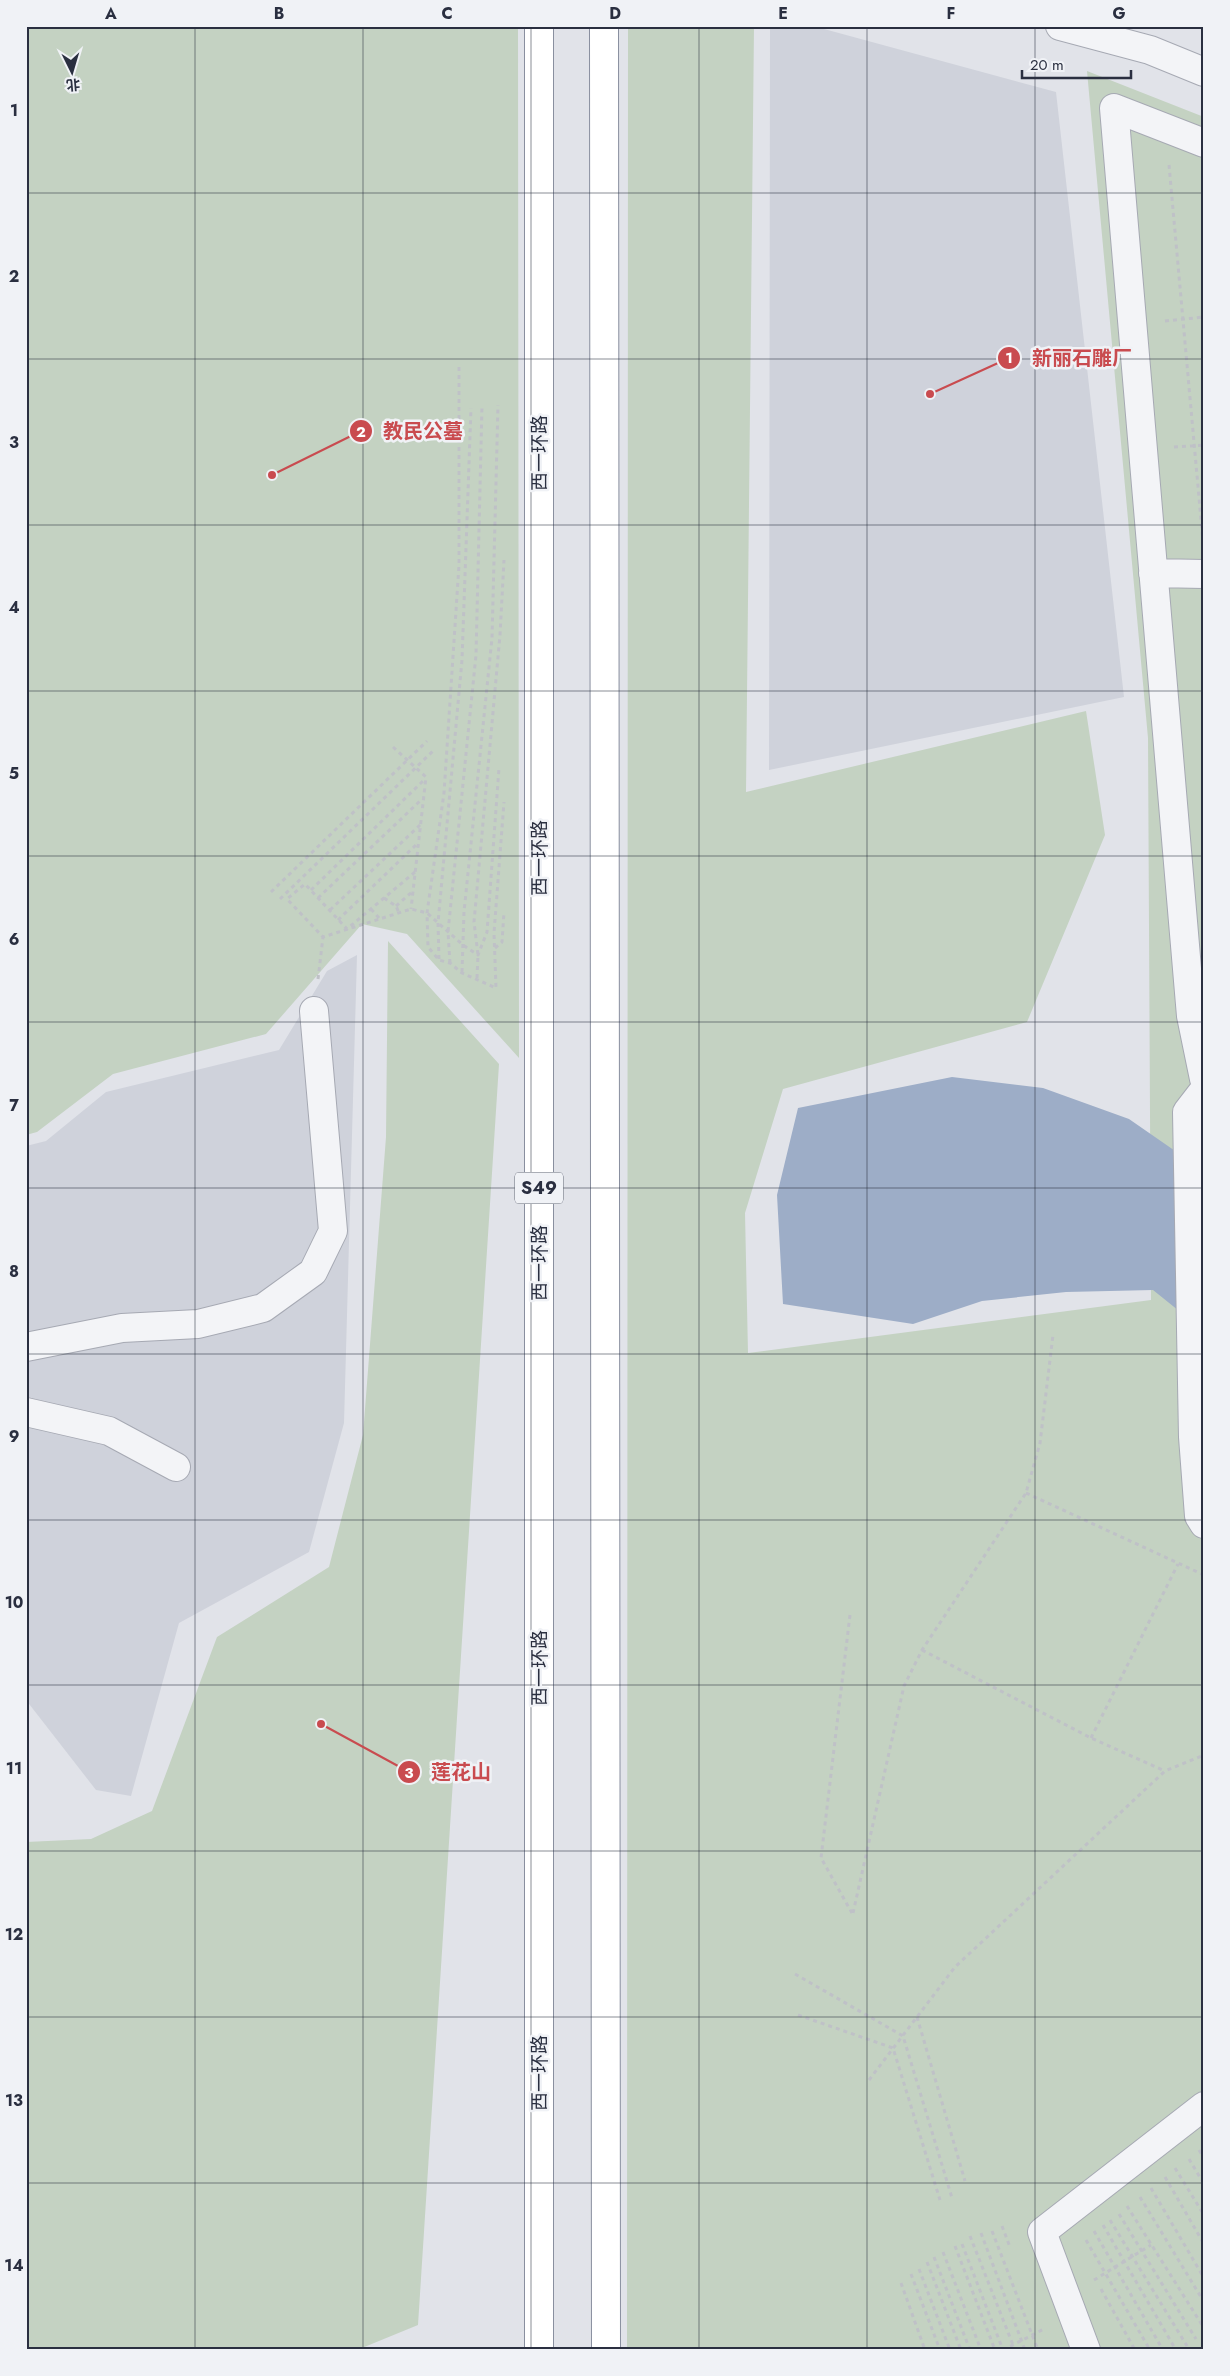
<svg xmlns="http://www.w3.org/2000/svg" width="1230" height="2376" viewBox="0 0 1230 2376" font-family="Jost,'Noto Sans SC',sans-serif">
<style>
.built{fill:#cfd2db}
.green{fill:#c4d2c2}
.water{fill:#9dadc7}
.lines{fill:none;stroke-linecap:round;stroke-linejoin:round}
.minor-casing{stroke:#a6a9b3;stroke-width:30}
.highway-casing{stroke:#898f9f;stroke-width:30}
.path{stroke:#bfc1c7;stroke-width:3;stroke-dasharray:4 4;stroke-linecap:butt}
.minor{stroke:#f3f4f7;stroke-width:28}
.highway{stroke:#fff;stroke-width:28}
.grid{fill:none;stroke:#2a2f40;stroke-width:1;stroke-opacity:0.55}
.labels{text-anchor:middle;stroke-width:5;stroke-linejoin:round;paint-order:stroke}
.shield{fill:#f0f2f6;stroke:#656a77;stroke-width:1}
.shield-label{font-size:18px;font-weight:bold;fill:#2a2f40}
.street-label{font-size:19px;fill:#2a2f40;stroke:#f0f2f6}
.leader{fill:none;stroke:#c94b4f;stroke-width:2}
.callout-dot{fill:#c94b4f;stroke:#f0f2f6;stroke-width:2}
.mark-label{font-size:15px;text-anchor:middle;font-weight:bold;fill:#fff}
.callout-label{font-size:20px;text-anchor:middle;font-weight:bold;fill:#c94b4f;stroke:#f0f2f6;stroke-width:5;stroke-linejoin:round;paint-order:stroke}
.neatline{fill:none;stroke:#2a2f40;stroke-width:2}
.grid-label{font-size:16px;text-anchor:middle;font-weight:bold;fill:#2a2f40}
</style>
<rect width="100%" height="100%" fill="#e1e3e9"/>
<path class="built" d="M770 26H813L1056 92 1124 697 769 770Z
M357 955 344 1423 309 1552 179 1623 131 1796 96 1790 26 1700V1146L46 1141 106 1092 279 1050 327 971Z"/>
<path class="green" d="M26 26H518L519 1058 407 934 362 924 266 1034 113 1074 37 1132 26 1135Z
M628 26H754L746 792 1086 711 1105 835 1027 1022 783 1089 745 1213 748 1353 1151 1300 1148 738 1087 71 1204 117V2350H627Z
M388 941 499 1064 418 2325 357 2350H26V1842L91 1839 152 1811 217 1637 329 1567 363 1435 386 1137Z"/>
<path class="water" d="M952 1077 1043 1088 1129 1119 1204 1171V1331L1153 1290 1066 1292 982 1301 913 1324 783 1304 777 1195 798 1108Z"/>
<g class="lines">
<g class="minor-casing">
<path id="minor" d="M1060 26 1150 50 1204 72
M1204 143 1114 108 1191 1016 1204 1026
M1153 573 1204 574
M1191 1016 1204 1079
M1204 1090 1187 1112 1193 1437 1199 1516 1204 1524
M26 1347 122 1328 198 1324 263 1308 313 1272 333 1231 314 1011
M26 1412 109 1431 176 1467
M1086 2350 1042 2232 1204 2106"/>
</g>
<g class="highway-casing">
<path id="highway" d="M539 26V2350
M604 26 606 2350"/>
</g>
<path class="path" d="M1169 165 1203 542
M1165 321 1204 317
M459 367V565L444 793 427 913 428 947 439 960 450 963 462 973 496 988 494 933 504 802
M1174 447 1204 445
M393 747 426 777 411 909
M415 872 347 929 305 884 287 899 323 937 411 909 427 913 463 945 478 955 487 932 499 768
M311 890 423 781
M271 892 427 741
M318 898 421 800
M384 898 396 906 399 913
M280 899 434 750
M396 906 412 892
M371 909 380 919
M330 910 420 825
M338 920 417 844
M495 948 502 942 504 912
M439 959 438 923 462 660 471 408
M450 963 448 932 476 655 482 405
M462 972 464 912 492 638 498 405
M477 978 478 955 474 922 500 635 504 560
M318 979 323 937
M1026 1493 1204 1575
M850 1615 821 1858 852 1913
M922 1650 1091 1738 1165 1771
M1091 1738 1178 1564
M853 1913 904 1686 922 1650 1026 1493 1040 1443 1053 1335
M795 1974 903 2036 952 2198
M798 2015 893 2048 940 2200
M917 2017 965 2181
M869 2080 955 1967 1165 1771 1204 1755
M1199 2150 1204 2158
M1189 2159 1204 2184
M1175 2168 1204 2215
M1165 2177 1204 2244
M1151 2188 1204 2278
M1140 2197 1204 2302
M1127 2206 1204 2328
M1119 2214 1196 2339
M1110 2220 1187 2346
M1103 2225 1176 2350
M1002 2226 1010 2247
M992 2231 1038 2350
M1094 2231 1163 2350
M981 2233 1025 2350
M970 2236 1015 2350
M1086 2240 1150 2350
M962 2244 1003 2350
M955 2246 995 2350
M943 2252 981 2350
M934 2257 970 2350
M927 2262 961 2350
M919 2269 950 2350
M911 2274 940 2350
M1094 2280 1151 2245
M901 2283 925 2350
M1101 2289 1135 2350
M1003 2350 1044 2329"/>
<use href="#minor" class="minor"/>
<use href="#highway" class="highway"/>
</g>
<path class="grid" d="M195 26V2350M363 26V2350M531 26V2350M699 26V2350M867 26V2350M1035 26V2350M26 193H1204M26 359H1204M26 525H1204M26 691H1204M26 856H1204M26 1022H1204M26 1188H1204M26 1354H1204M26 1520H1204M26 1685H1204M26 1851H1204M26 2017H1204M26 2183H1204"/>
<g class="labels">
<rect class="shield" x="515" y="1172.5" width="48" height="31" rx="4"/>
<g class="shield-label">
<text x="539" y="1194">S49</text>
</g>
<g class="street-label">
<text transform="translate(539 453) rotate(-90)" y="7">西一环路</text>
<text transform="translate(539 858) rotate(-90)" y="7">西一环路</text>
<text transform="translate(539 1263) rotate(-90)" y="7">西一环路</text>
<text transform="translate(539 1668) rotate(-90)" y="7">西一环路</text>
<text transform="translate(539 2073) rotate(-90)" y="7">西一环路</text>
</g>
</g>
<path class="leader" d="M930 394L1009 358M272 475L361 431M321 1724L409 1772"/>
<g class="callout-dot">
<circle cx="930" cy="394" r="5"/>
<circle cx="272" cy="475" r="5"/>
<circle cx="321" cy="1724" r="5"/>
<circle cx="1009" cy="358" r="12"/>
<circle cx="361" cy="431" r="12"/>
<circle cx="409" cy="1772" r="12"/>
</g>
<g class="mark-label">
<text x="1009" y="363">1</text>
<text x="361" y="437">2</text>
<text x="409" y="1778">3</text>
</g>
<g class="callout-label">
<text x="1082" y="365">新丽石雕厂</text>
<text x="423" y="438">教民公墓</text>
<text x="461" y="1779">莲花山</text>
</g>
<rect width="1230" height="2376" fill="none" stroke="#f0f2f6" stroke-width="55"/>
<g transform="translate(72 72) rotate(175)" stroke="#f0f2f6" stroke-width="4" paint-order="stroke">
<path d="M0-4L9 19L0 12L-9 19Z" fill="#2a2f40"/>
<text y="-8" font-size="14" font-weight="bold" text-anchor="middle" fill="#2a2f40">北</text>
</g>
<path d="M1022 70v8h109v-8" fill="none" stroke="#2a2f40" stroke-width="2.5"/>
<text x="1030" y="70" font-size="15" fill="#2a2f40" stroke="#f0f2f6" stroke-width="4" paint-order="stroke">20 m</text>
<rect x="28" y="28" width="1174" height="2320" class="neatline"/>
<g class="grid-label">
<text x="111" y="19">A</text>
<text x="279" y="19">B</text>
<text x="447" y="19">C</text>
<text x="615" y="19">D</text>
<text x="783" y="19">E</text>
<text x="951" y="19">F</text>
<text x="1119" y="19">G</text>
<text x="14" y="116">1</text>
<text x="14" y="282">2</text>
<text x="14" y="448">3</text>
<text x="14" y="613">4</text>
<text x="14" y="779">5</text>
<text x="14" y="945">6</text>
<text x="14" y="1111">7</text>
<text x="14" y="1277">8</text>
<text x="14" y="1442">9</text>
<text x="14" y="1608">10</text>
<text x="14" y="1774">11</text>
<text x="14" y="1940">12</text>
<text x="14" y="2106">13</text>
<text x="14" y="2271">14</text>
</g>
</svg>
